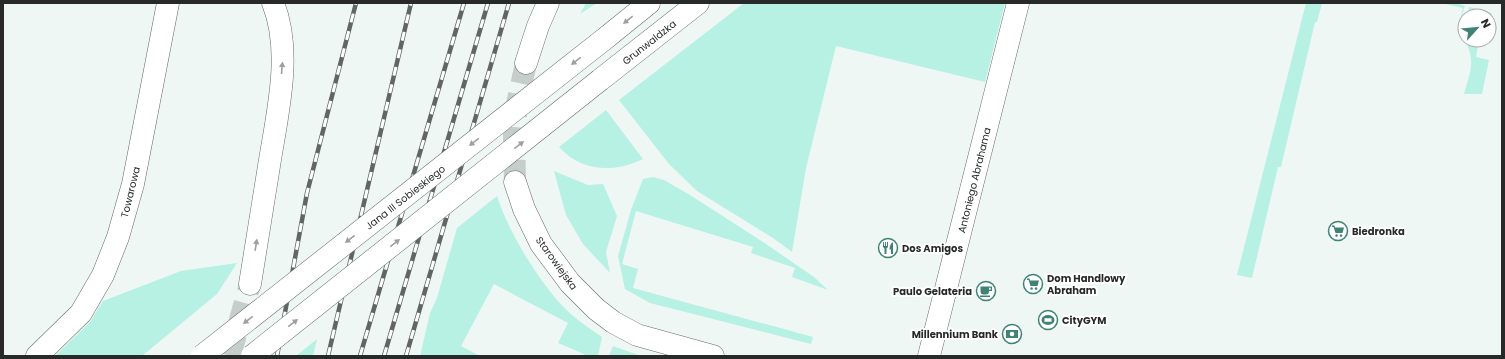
<svg xmlns="http://www.w3.org/2000/svg" width="1505" height="359" viewBox="0 0 1505 359" font-family="Poppins,sans-serif">
<style>
.green{fill:#b7f1e3}
.lines{fill:none;stroke-linecap:round;stroke-linejoin:round}
.secondary-tunnel{stroke:#c6cecb;stroke-width:22;stroke-dasharray:22 11;stroke-linecap:butt}
.street-casing{stroke:#636b69;stroke-width:23}
.secondary-casing{stroke:#636b69;stroke-width:23}
.primary-casing{stroke:#636b69;stroke-width:23}
.street{stroke:#fff;stroke-width:22}
.secondary{stroke:#fff;stroke-width:22}
.primary{stroke:#fff;stroke-width:22}
.rail-casing{stroke:#616665;stroke-width:4.5}
.rail{stroke:#fff;stroke-width:3;stroke-dasharray:9;stroke-linecap:butt}
.primary-bridge-casing{stroke:#636b69;stroke-width:23;stroke-linecap:butt}
.primary-bridge{stroke:#fff;stroke-width:22}
.oneway{fill:#9e9f9f}
.labels{text-anchor:middle;stroke-width:4;stroke-linejoin:round;paint-order:stroke}
.street-label{font-size:10px;fill:#272a29;stroke:#fff}
.poi-label{font-size:10px;font-weight:bold;fill:#272a29;stroke:#fff;text-anchor:start}
</style>
<rect width="100%" height="100%" fill="#eef7f4"/>
<path class="green" d="M586 3H597L580 14Z
M744 3H1005L985 82 836 46 806 168 792 252 773 238 697 191 669 164 619 100Z
M1306 3H1322L1317 22H1315L1281 167H1278L1252 278 1237 275Z
M1441 3H1455L1465 6 1458 28 1463 8Z
M1469 7 1492 13 1490 20 1489 16H1467Z
M1465 40H1479L1476 57 1489 60 1482 94H1464C1470 72 1476 62 1465 40Z
M606 110 643 159C615 173 581 172 559 147Z
M554 171 588 185 603 184 617 216 606 252 610 273 583 244 566 215Z
M653 177 664 180 690 195 763 242 814 277 828 290 792 277 795 268 751 253 753 247 636 211 622 264 638 269 633 288 813 337 811 344 650 303 625 289 618 256 631 210 643 179Z
M497 196C508 232 544 291 572 315 581 323 592 330 602 337L598 356H583L584 354 558 343 568 323 494 284 461 346 480 356H420L430 313 437 298 457 228Z
M237 263 217 294 142 356H55L90 322 103 301 181 271Z
M317 339 313 356H296Z
M613 346 641 356H609Z"/>
<g class="lines">
<path class="secondary-tunnel" d="M515 182 514 135 517 104 526 63
M230 356 250 284"/>
<g class="street-casing">
<path id="street" d="M929 356 1018 3"/>
</g>
<g class="secondary-casing">
<path id="secondary" d="M526 63 538 26 548 3
M515 182 524 209 541 244 570 283 596 309 613 322 637 335 713 356
M250 284C256 245 263 205 269 166 277 114 293 53 273 3
M37 356 81 313 103 275 118 237 133 184 168 3"/>
</g>
<g class="primary-casing">
<path id="primary" d="M607 37 649 3
M600 80 698 3"/>
</g>
<use href="#street" class="street"/>
<use href="#secondary" class="secondary"/>
<use href="#primary" class="primary"/>
<g class="rail-casing">
<path id="rail" d="M277 356 307 193 356 3
M328 356 411 3
M360 356 464 3
M384 356 488 3
M406 356 509 3"/>
</g>
<use href="#rail" class="rail"/>
<g class="primary-bridge-casing">
<path id="primary-bridge" d="M202 356 607 37
M252 356 600 80"/>
</g>
<use href="#primary-bridge" class="primary-bridge"/>
</g>
<defs><path id="oneway-solid" d="M-6-.8H1V-3.2L6.5 0L1 3.2V.8H-6Z"/></defs>
<g class="oneway">
<use href="#oneway-solid" transform="translate(628 20) rotate(141)"/>
<use href="#oneway-solid" transform="translate(576 61) rotate(142)"/>
<use href="#oneway-solid" transform="translate(282 68) rotate(-85)"/>
<use href="#oneway-solid" transform="translate(474 142) rotate(142)"/>
<use href="#oneway-solid" transform="translate(519 145) rotate(-38)"/>
<use href="#oneway-solid" transform="translate(350 239) rotate(142)"/>
<use href="#oneway-solid" transform="translate(395 243) rotate(-38)"/>
<use href="#oneway-solid" transform="translate(256 245) rotate(-81)"/>
<use href="#oneway-solid" transform="translate(248 320) rotate(142)"/>
<use href="#oneway-solid" transform="translate(293 323) rotate(-38)"/>
</g>
<defs>
<g id="supermarket-ring" transform="scale(1)"><circle r="9.5" fill="#fff" stroke="#408375" stroke-width="1.5"/><path d="M-6-5.5h2.5l.6 2H6L4.5 2H-2.5L-4.4-4H-6ZM-1.5 3.2a1.3 1.3 0 1 0 .1 0ZM3 3.2a1.3 1.3 0 1 0 .1 0Z" fill="#408375"/></g>
<g id="restaurant-ring" transform="scale(1)"><circle r="9.5" fill="#fff" stroke="#408375" stroke-width="1.5"/><path d="M-5-6h1v4h1v-4h1v4h1v-4h1v5L-1.5 .5V6h-2V.5L-5-1ZM5-6V6H3V1.5H1.5Q1.5-4 5-6Z" fill="#408375"/></g>
<g id="cafe-ring" transform="scale(1)"><circle r="9.5" fill="#fff" stroke="#408375" stroke-width="1.5"/><path d="M-5.5-4.5H6V0H3Q3 3.5 0 3.5H-2.5Q-5.5 3.5-5.5 0ZM3-3.2v2h1.7v-2ZM-6 4.5H4V6H-6Z" fill="#408375"/></g>
<g id="stadium-ring" transform="scale(1)"><circle r="9.5" fill="#fff" stroke="#408375" stroke-width="1.5"/><path d="M0-5a6.5 5 0 1 0 0 10a6.5 5 0 1 0 0-10ZM-3.5-1.8h7v3.6h-7Z" fill="#408375"/></g>
<g id="bank-ring" transform="scale(1)"><circle r="9.5" fill="#fff" stroke="#408375" stroke-width="1.5"/><path d="M-6-4H6V4H-6ZM0-2.3a2.3 2.3 0 1 0 0 4.6a2.3 2.3 0 1 0 0-4.6Z" fill="#408375"/></g>
</defs>
<g fill-rule="evenodd">
<use href="#supermarket-ring" x="1338" y="231"/>
<use href="#restaurant-ring" x="888" y="248"/>
<use href="#supermarket-ring" x="1033" y="284"/>
<use href="#cafe-ring" x="986" y="291"/>
<use href="#stadium-ring" x="1048" y="320"/>
<use href="#bank-ring" x="1012" y="334"/>
</g>
<g class="labels">
<g class="street-label">
<text transform="translate(649 42) rotate(-38)" y="4">Grunwaldzka</text>
<text transform="translate(974 180) rotate(-76)" y="4">Antoniego Abrahama</text>
<text transform="translate(130 192) rotate(-76)" y="4">Towarowa</text>
<text transform="translate(405 197) rotate(-38)" y="4">Jana III Sobieskiego</text>
<text transform="translate(557 263) rotate(54)" y="4">Starowiejska</text>
</g>
<g class="poi-label">
<text x="1352" y="235">Biedronka</text>
<text x="902" y="252">Dos Amigos</text>
<text x="1047" y="282">Dom Handlowy<tspan x="1047" dy="12">Abraham</tspan></text>
<text x="972" y="295" text-anchor="end">Paulo Gelateria</text>
<text x="1062" y="324">CityGYM</text>
<text x="998" y="338" text-anchor="end">Millennium Bank</text>
</g>
</g>
<rect width="1505" height="359" fill="none" stroke="#272a29" stroke-width="8"/>
<g transform="translate(1477 28) rotate(63)"><circle r="19" fill="#ffffff" stroke="#a9aaa9"/>
<path d="M0-3L7 15L0 10L-7 15Z" fill="#408375"/>
<text y="-6" font-size="11" font-weight="bold" text-anchor="middle" fill="#272a29">N</text>
</g>
</svg>
